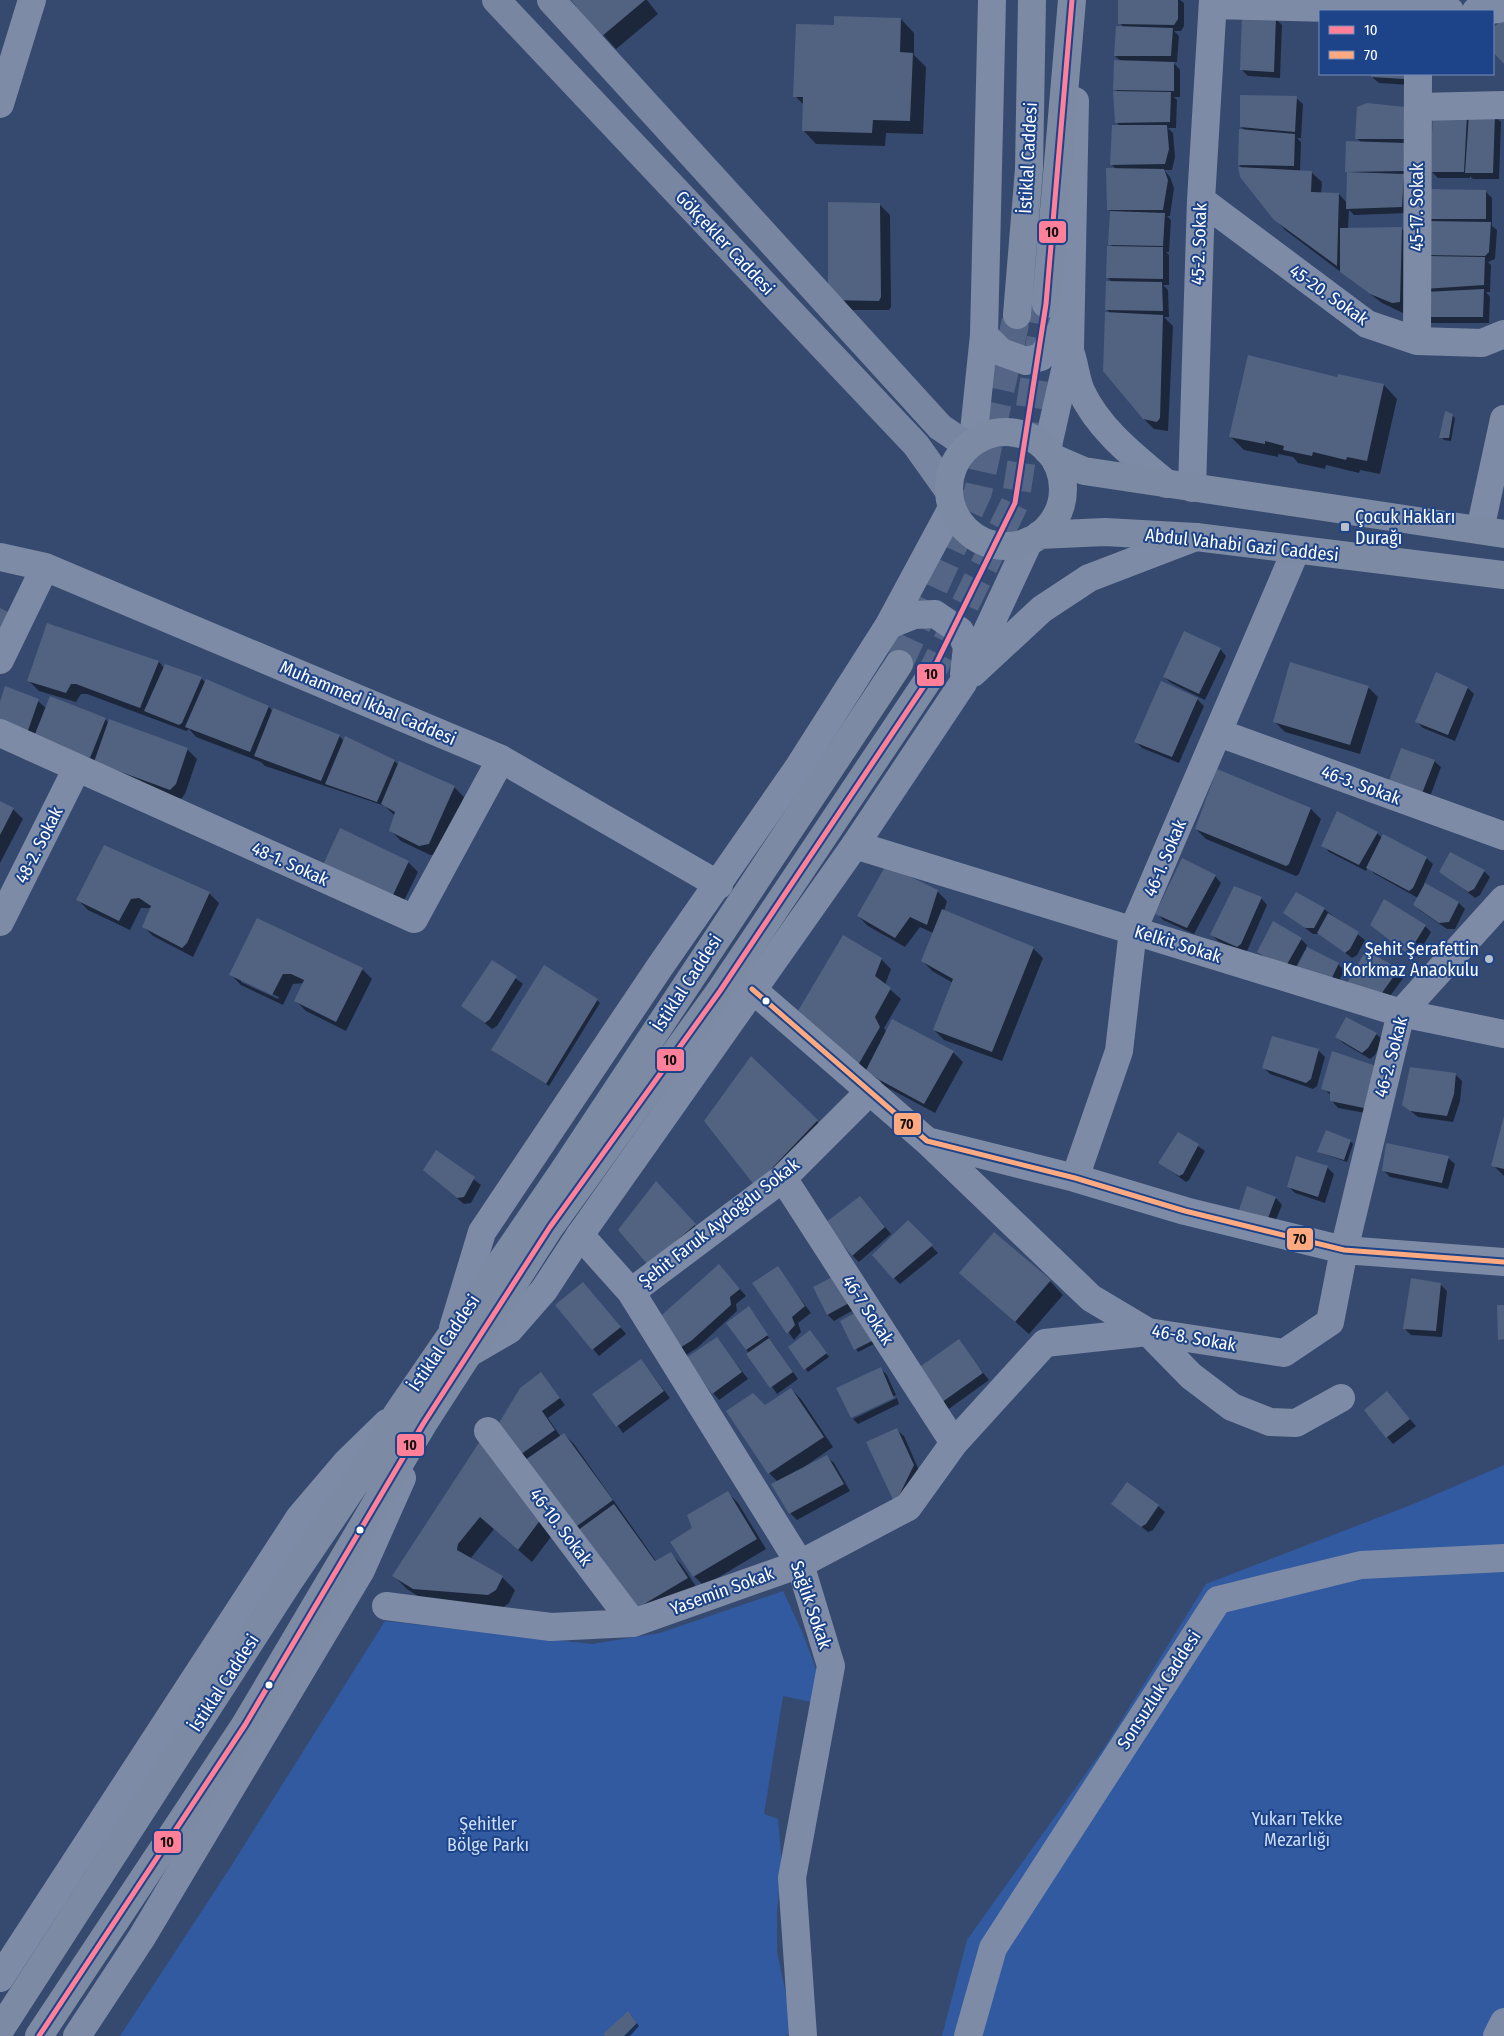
<svg xmlns="http://www.w3.org/2000/svg" width="1504" height="2036" viewBox="0 0 1504 2036" font-family="'Fira Sans Condensed',sans-serif">
<style>
.green{fill:#315aa0}
.shadow{fill:#0007;fill-rule:evenodd}
.building{fill:#526281}
.lines{fill:none;stroke-linecap:round;stroke-linejoin:round}
.primary-tunnel{stroke:#546585;stroke-width:28;stroke-dasharray:28 14;stroke-linecap:butt}
.minor{stroke:#7d8ba6;stroke-width:28}
.tertiary{stroke:#7d8ba6;stroke-width:28}
.secondary{stroke:#7886a1;stroke-width:28}
.primary{stroke:#7c8aa3;stroke-width:28}
.bus-1-casing{stroke:#1d4389;stroke-width:9}
.bus-2-casing{stroke:#1d4389;stroke-width:9}
.bus-1{stroke:#ff8098;stroke-width:5}
.bus-2{stroke:#ffa980;stroke-width:5}
.poi-dot{fill:#b9c0cd;stroke:#1d4389;stroke-width:2}
.bus-dot{fill:#fff;stroke:#1d4389;stroke-width:2}
.labels{text-anchor:middle;stroke-width:4;stroke-linejoin:round;paint-order:stroke}
.street-label{font-size:18px;fill:#fff;stroke:#1d4389}
.poi-label{font-size:18px;fill:#fff;stroke:#1d4389;text-anchor:start}
.park-label{font-size:18px;fill:#ccddf9;stroke:#1d4389}
.line-badge{stroke:#1d4389;stroke-width:2}
.pale-badge-label{font-size:14px;text-anchor:middle;font-weight:bold;fill:#111}
</style>
<rect width="100%" height="100%" fill="#364a70"/>
<path class="green" d="M1504 1465V2036H942L967 1940 1104 1748 1206 1584 1416 1503Z
M783 1591 803 1634 817 1672 811 1702 783 1696 764 1814 778 1819 782 1864 777 1911V1952L794 2032 785 2036H120L228 1871 385 1621 592 1644 660 1633Z"/>
<path class="shadow" d="M572 0H647L658 14 616 49Z
M1119 0H1180L1184 3V26L1181 31H1174L1179 36 1177 62H1173L1180 70V97H1174L1177 100 1176 128H1168L1173 133 1175 157 1172 170H1164L1170 177 1174 188 1170 216H1167L1171 220 1169 252H1166L1169 255V285H1163L1168 290 1169 317H1164L1173 326 1168 431 1154 429 1144 419 1111 314 1106 309 1112 282 1108 278 1113 247 1110 244 1111 212 1108 209 1116 169 1111 164 1120 126 1116 122 1118 92 1115 89 1121 61 1115 56 1124 28 1120 23Z
M1275 18 1282 25 1280 78 1248 76 1241 69Z
M901 19 914 33V55L926 67 923 134 886 133 885 146 816 144 803 130 804 105 795 96 835 26Z
M1372 74H1410V85L1379 83 1372 77Z
M1296 98 1303 104 1301 138H1297L1301 142 1300 172H1311L1322 182 1321 194H1339L1347 203 1348 174 1346 171 1361 142 1356 138 1404 109 1408 213 1354 215 1349 210 1348 229H1402L1412 239 1409 312 1403 313 1382 303 1285 230 1275 219 1239 164 1245 130 1241 127Z
M1494 115 1501 122 1499 179H1473L1470 176V178H1438L1431 171 1434 116Z
M1486 192 1492 198V226L1497 230 1495 259 1488 262 1491 265 1490 292H1486L1490 297 1489 323H1431L1425 316 1432 222 1429 219Z
M880 205 890 215 891 307 889 310H839Z
M1339 375 1384 385 1397 399 1380 474 1360 470 1359 473 1326 465 1325 469 1298 463 1293 457 1278 454V457L1244 450 1230 436 1338 379Z
M1452 415 1455 418 1451 441 1444 440 1441 437Z
M48 624 159 662 164 668 201 678 206 683 207 680 269 707 273 712 339 736 344 741 394 761 399 765 454 787 464 797 439 854 430 855 401 841 391 831 395 816 385 806 265 766 261 762 196 737 189 729 186 731 87 694H81L76 702 39 691 29 681Z
M1220 649 1226 656 1205 700 1171 683 1164 677Z
M1368 687 1378 697 1360 754 1285 732 1275 722Z
M1468 688 1474 694 1455 741 1423 728 1416 721Z
M1197 699 1204 706 1179 763 1142 748 1135 741Z
M38 701 47 709 105 719 109 723 187 749 197 759 185 794 181 799 41 746 0 706Z
M1434 761 1441 767 1428 802 1395 792Z
M1218 771 1311 809 1321 819 1299 874 1296 876 1206 839 1196 829Z
M0 802 13 809 23 819 0 863Z
M1377 833 1383 839 1426 858 1433 864 1424 884 1459 903 1465 909 1455 929H1447L1421 911 1414 905 1418 898 1375 874 1368 868 1366 871 1329 852 1323 845Z
M408 862 418 872 402 905 333 876Z
M1440 871H1484L1490 877 1480 895 1475 898Z
M1215 876 1221 883 1194 934 1163 920 1157 913Z
M937 891 947 901 944 911 1033 948 1043 958 1002 1061 944 1040 934 1030 953 983 932 971 922 960 933 933 920 927 905 947 868 926 858 916Z
M209 893 219 903 193 957 153 936 143 926 151 908H141L130 930 88 910 78 900Z
M1261 898 1267 905 1247 951 1244 953 1218 941 1212 935Z
M1324 909 1365 940 1357 955 1352 958 1320 934H1313L1285 913Z
M1371 925 1425 926 1431 932 1417 956 1412 957Z
M1301 939 1307 945 1306 948 1338 964 1344 970 1335 990 1305 950 1293 972 1265 959 1258 952Z
M881 959 891 969 885 985 901 999 884 1028 887 1033 953 1052 963 1062 935 1113 877 1082 803 1030Z
M493 961 523 984 497 1026 492 1029 463 1006Z
M362 969 372 979 346 1031 306 1011 296 1001 304 983 293 984 283 1005 241 985 231 975ZM241 979 279 997 278 999 241 982Z
M1398 970 1404 977 1385 1003 1349 983Z
M597 1000 600 1003 549 1086 496 1053Z
M1376 1034 1383 1040 1375 1055 1370 1059 1343 1043 1337 1037Z
M1318 1050 1325 1057 1317 1086 1313 1089 1270 1074 1264 1068Z
M1333 1053 1371 1114 1338 1108 1332 1101V1096L1323 1088Z
M1455 1074 1462 1081 1460 1101 1453 1122 1418 1117 1403 1105Z
M1504 1118V1176L1493 1165Z
M706 1121H817L827 1131 766 1195Z
M1179 1133 1205 1151 1189 1180 1186 1182 1160 1163Z
M1350 1141 1353 1144 1347 1162 1318 1152Z
M437 1152 481 1185 471 1203 464 1204 431 1176Z
M1448 1158 1455 1164 1448 1189 1390 1177 1384 1171Z
M1327 1167 1334 1174 1325 1203 1295 1193 1289 1187Z
M1248 1188 1276 1198 1282 1205 1271 1232Z
M662 1190 701 1232 649 1264Z
M866 1204 891 1234 859 1262 852 1255Z
M908 1222 938 1253 900 1284 894 1278Z
M777 1267 811 1313 798 1323 801 1332 794 1340 754 1283Z
M725 1272 746 1296 736 1304 737 1311 697 1348 686 1355 679 1348Z
M960 1273 1050 1281 1063 1295 1029 1334Z
M837 1276 857 1308 834 1321 828 1315Z
M1440 1284 1447 1291 1442 1337 1411 1335 1404 1328Z
M589 1290 626 1334 599 1356 593 1349Z
M748 1308 798 1379 777 1394 728 1323Z
M841 1321 878 1342 858 1352Z
M813 1335 829 1357 808 1372 789 1347Z
M717 1339 748 1379 719 1400 713 1393Z
M958 1341 989 1380 946 1411 939 1404Z
M641 1360 670 1398 623 1433 594 1394Z
M881 1369 887 1375 896 1395 853 1416V1418L837 1389Z
M541 1373 565 1405 548 1418 561 1437 564 1434 574 1444 656 1561 671 1554 681 1564 697 1588 640 1622 518 1456Z
M791 1389 801 1399 833 1447 804 1467V1468L827 1457 834 1463 850 1491 797 1520 790 1513 778 1482 769 1473 765 1407Z
M1387 1393 1416 1426 1393 1444 1387 1437Z
M897 1398 899 1404 858 1424 853 1419Z
M897 1430 904 1436 920 1473 896 1503Z
M482 1440 554 1533 532 1562 494 1529 471 1558 502 1577 515 1590 509 1603 502 1608 427 1602 407 1589 394 1576Z
M728 1493 738 1503 766 1549 704 1586 694 1576V1528Z
M1113 1504 1158 1506 1165 1512 1153 1530 1148 1532Z
M631 2015 639 2026 630 2036H606Z"/>
<path class="building" d="M571 0H645L601 37Z
M1118 0H1178V19L1174 25 1118 24Z
M834 16 901 18 900 52 913 53 910 121 873 120 872 133 802 131 803 97H793L796 24 834 25Z
M1242 16 1276 17 1274 72 1240 70Z
M1504 18V64L1493 52V28Z
M1116 26 1173 28 1171 56H1114Z
M1114 60 1174 62V91L1113 90Z
M1371 74H1404V79L1371 77Z
M1113 91 1171 92 1170 122 1115 123Z
M1240 95 1297 96 1295 132 1240 127Z
M1367 103 1405 107 1404 139H1355L1357 107Z
M1469 113 1495 114 1493 173H1465Z
M1433 114 1467 115 1464 172H1430Z
M1112 125H1167L1169 149 1165 164 1110 165Z
M1239 129 1295 134 1294 166 1238 165Z
M1346 141 1406 143 1405 171 1345 172Z
M1238 167 1312 171 1311 192 1339 193 1337 266 1274 220 1240 177Z
M1106 168 1164 169 1168 180 1163 210H1107Z
M1347 172 1404 174 1402 207 1346 209Z
M1428 189 1486 190V219H1428Z
M828 202 880 203 881 297 879 301 828 300Z
M1110 211 1165 213 1163 246 1108 245Z
M1427 221 1491 222 1489 252 1485 256 1426 255Z
M1402 227 1400 302 1392 303 1370 294 1340 272V228Z
M1107 246 1163 247V279L1106 278Z
M1426 256 1485 257 1484 285 1424 289Z
M1106 281 1162 282 1163 311 1105 310Z
M1484 289 1483 317H1424V292Z
M1105 312 1163 315 1160 418 1157 422 1143 419 1103 371Z
M1248 355 1337 377 1338 374 1384 384 1367 461 1347 457 1346 460 1313 452 1312 456 1283 450 1284 446 1265 441V444L1229 437Z
M1445 411 1453 414 1449 438H1439Z
M0 608 10 613 0 632Z
M47 623 159 661 140 708 76 684H71L66 693 27 681Z
M1184 631 1221 648 1199 694 1163 677Z
M1290 662 1369 686 1350 745 1273 722Z
M165 664 202 677 182 723 179 725 144 711Z
M1436 672 1468 687 1448 735 1415 722Z
M206 679 269 706 250 752 185 727Z
M1161 681 1198 698 1172 757 1134 742Z
M5 686 39 699 25 739 0 731V702Z
M50 696 106 718 90 758 33 739Z
M273 708 340 735 321 781 254 756Z
M109 719 188 748 176 784 170 790 94 762Z
M345 736 395 760 377 802 325 784Z
M1401 748 1435 760 1421 796 1387 786Z
M399 761 455 786 429 844 419 846 389 831 395 812 381 804Z
M1217 769 1311 808 1289 864 1286 866 1195 829Z
M0 801 14 808 0 835Z
M1337 811 1378 832 1359 865 1321 846Z
M340 828 409 861 393 895 322 867Z
M1383 834 1427 857 1413 888 1409 891 1366 868Z
M104 845 210 892 187 943 182 948 142 927 151 906 139 898 131 899 119 921 76 900Z
M1450 852 1485 870 1474 889 1468 892 1439 872Z
M1182 858 1216 875 1187 928 1155 914Z
M886 865 938 890 927 925 910 917 895 938 857 916Z
M1425 883 1459 902 1449 922 1439 923 1413 905Z
M1234 886 1262 897 1241 944 1237 947 1210 935Z
M1296 892 1325 908 1314 928H1305L1283 913Z
M1384 899 1426 925 1411 949 1405 952 1370 925Z
M942 909 1034 947 992 1052 933 1030 953 979 921 961Z
M1328 913 1359 932 1350 949 1345 953 1317 933Z
M257 918 363 968 336 1022 294 1001 304 980 291 974H283L272 995 229 975Z
M1273 921 1302 938 1286 966H1278L1257 952Z
M843 935 882 958 875 976 891 988 875 1017 880 1027 853 1074 792 1021Z
M1307 947 1339 963 1329 984 1296 969Z
M1366 950 1399 969 1379 997 1347 983Z
M492 960 517 976 490 1019 485 1023 461 1006Z
M544 965 598 999 546 1084 491 1050Z
M1346 1017 1377 1033 1368 1048 1362 1053 1335 1037Z
M892 1019 954 1051 924 1104 865 1072Z
M1272 1036 1319 1049 1311 1079 1306 1083 1262 1068Z
M1332 1051 1376 1066 1364 1108 1330 1101V1092L1321 1089Z
M751 1056 818 1120 755 1186 704 1121Z
M1410 1067 1456 1073 1454 1094 1447 1116 1410 1111 1402 1105Z
M1504 1116V1169L1491 1166Z
M1326 1130 1351 1140 1344 1160 1317 1152Z
M1178 1132 1199 1144 1183 1174 1179 1176 1158 1163Z
M1386 1143 1449 1156 1442 1183 1382 1171Z
M436 1150 475 1177 464 1197 457 1198 423 1170Z
M1296 1156 1328 1166 1318 1197 1287 1187Z
M656 1181 696 1224 648 1265 618 1230Z
M1247 1186 1276 1197 1265 1226 1236 1219Z
M860 1196 885 1227 852 1256 825 1223Z
M908 1220 933 1245 893 1279 872 1255Z
M994 1232 1051 1280 1015 1322 959 1273Z
M719 1264 740 1289 730 1297 731 1305 691 1341 678 1349 654 1322Z
M778 1266 805 1306 792 1317 795 1325 787 1334 752 1283Z
M838 1274 851 1302 827 1315 813 1287Z
M1411 1278 1441 1283 1436 1331 1403 1329Z
M583 1282 621 1327 592 1350 555 1305Z
M1497 1305H1504V1339L1498 1340Z
M749 1306 768 1335 746 1350 726 1323Z
M860 1310 876 1339 854 1350 840 1321Z
M810 1330 827 1353 804 1370 788 1347Z
M717 1337 742 1372 712 1394 686 1358Z
M769 1338 793 1372 770 1388 746 1354Z
M959 1339 983 1373 938 1405 914 1371Z
M641 1359 664 1391 616 1427 592 1394Z
M881 1367 894 1398 851 1418 836 1388Z
M541 1372 560 1398 542 1411 555 1430 517 1457 496 1428 520 1388Z
M791 1388 824 1437 768 1474 726 1411 753 1393 765 1405Z
M1387 1391 1410 1419 1386 1438 1364 1410Z
M897 1428 914 1465 895 1504 866 1442Z
M564 1433 613 1500 573 1529 525 1460Z
M482 1438 541 1519 518 1550 480 1517 458 1544 457 1550 503 1576 496 1590 488 1595 413 1589 392 1576Z
M827 1455 844 1484 789 1514 771 1484Z
M1127 1482 1159 1505 1146 1524 1141 1527 1111 1504Z
M728 1491 757 1539 693 1577 670 1542 692 1528 687 1515Z
M614 1504 655 1561 671 1552 688 1578 629 1613 574 1533Z
M628 2011 637 2023 624 2036H605L603 2034Z"/>
<g class="lines">
<path class="primary-tunnel" d="M899 664 978 492 1017 315
M928 680 1015 503 1046 304"/>
<path class="minor" d="M1213 5 1450 11
M1476 11 1499 9 1500 0
M0 104 32 0
M1418 107 1504 105
M1201 200 1367 324 1417 341 1482 343 1504 334
M1417 341 1418 74
M1192 488 1201 200 1213 0
M1480 530 1504 419
M0 557 45 567 501 759 719 885
M0 660 45 567
M0 733 414 919 501 759
M1219 733 1504 836
M855 845 1401 1013 1504 1034
M0 922 77 768
M752 989 927 1141 1075 1178 1185 1211 1344 1250 1504 1262
M927 1141 1091 1298 1148 1332 1284 1353 1330 1322 1344 1250 1401 1013 1504 899
M783 1178 954 1443
M1075 1178 1119 1051 1133 930 1296 550
M580 1235 631 1292 800 1564 831 1666 792 1878 803 2036
M631 1292 783 1178 870 1091
M488 1431 633 1623
M386 1606 551 1627 633 1623 800 1564 908 1507 954 1443 1045 1343 1148 1332 1191 1376 1232 1407 1270 1422 1296 1423 1341 1398
M968 2036 993 1948 1218 1600 1361 1565 1504 1558
M1497 2036 1504 2022"/>
<path class="tertiary" d="M984 335 1001 352 1026 361 1041 357 1061 330 1067 313
M1071 354C1075 366 1076 380 1081 391 1099 430 1135 457 1167 484
M973 441 984 335 992 0
M1047 450 1070 348 1075 101
M889 625 914 615 935 614 960 631 967 647 964 674
M973 673 1042 609 1089 578 1196 537
M453 1328 482 1232 659 968 798 768 889 625 952 508
M466 1355 509 1330 544 1290 580 1235 855 845 963 683 1029 541
M0 1978 300 1517 346 1463 387 1423
M77 2036 142 1937 361 1570 402 1478"/>
<path class="secondary" d="M496 0 916 445 948 490
M551 0 940 427 968 446"/>
<path class="primary" d="M1046 304 1072 0
M1017 315 1029 169 1032 0
M949 489a57 57 0 1 1 114 0a57 57 0 1 1-114 0Z
M1054 458 1084 471 1504 534
M1039 535 1105 532 1196 537 1504 575
M0 2030 288 1583 359 1478 397 1414 562 1173 899 664
M39 2036 245 1725 423 1424 550 1227 720 991 928 680"/>
<g class="bus-1-casing">
<path id="bus-1" d="M39 2036 245 1725 423 1424 550 1227 720 991 928 680 1015 503 1046 304 1072 0"/>
</g>
<g class="bus-2-casing">
<path id="bus-2" d="M752 989 927 1141 1075 1178 1185 1211 1344 1250 1504 1262"/>
</g>
<use href="#bus-1" class="bus-1"/>
<use href="#bus-2" class="bus-2"/>
</g>
<g class="poi-dot">
<rect x="1340" y="522" width="10" height="10" rx="2.5"/>
<circle cx="1489" cy="959" r="5"/>
</g>
<g class="bus-dot">
<circle cx="766" cy="1001" r="4.5"/>
<circle cx="360" cy="1530" r="4.5"/>
<circle cx="269" cy="1685" r="4.5"/>
</g>
<g class="labels">
<g class="street-label">
<text transform="translate(1028 158) rotate(-87)" y="6">İstiklal Caddesi</text>
<text transform="translate(1417 207) rotate(-90)" y="6">45-17. Sokak</text>
<text transform="translate(725 243) rotate(47)" y="6">Gökçekler Caddesi</text>
<text transform="translate(1199 244) rotate(-88)" y="6">45-2. Sokak</text>
<text transform="translate(1329 295) rotate(35)" y="6">45-20. Sokak</text>
<text transform="translate(1242 545) rotate(6)" y="6">Abdul Vahabi Gazi Caddesi</text>
<text transform="translate(368 703) rotate(23)" y="6">Muhammed İkbal Caddesi</text>
<text transform="translate(1361 785) rotate(20)" y="6">46-3. Sokak</text>
<text transform="translate(39 845) rotate(-63)" y="6">48-2. Sokak</text>
<text transform="translate(1165 858) rotate(-67)" y="6">46-1. Sokak</text>
<text transform="translate(290 864) rotate(24)" y="6">48-1. Sokak</text>
<text transform="translate(1178 944) rotate(17)" y="6">Kelkit Sokak</text>
<text transform="translate(687 983) rotate(-57)" y="6">İstiklal Caddesi</text>
<text transform="translate(1391 1057) rotate(-75)" y="6">46-2. Sokak</text>
<text transform="translate(719 1223) rotate(-38)" y="6">Şehit Faruk Aydoğdu Sokak</text>
<text transform="translate(868 1310) rotate(57)" y="6">46-7 Sokak</text>
<text transform="translate(1194 1338) rotate(10)" y="6">46-8. Sokak</text>
<text transform="translate(444 1343) rotate(-56)" y="6">İstiklal Caddesi</text>
<text transform="translate(561 1527) rotate(53)" y="6">46-10. Sokak</text>
<text transform="translate(722 1591) rotate(-20)" y="6">Yasemin Sokak</text>
<text transform="translate(811 1605) rotate(71)" y="6">Sağlık Sokak</text>
<text transform="translate(224 1683) rotate(-57)" y="6">İstiklal Caddesi</text>
<text transform="translate(1159 1690) rotate(-57)" y="6">Sonsuzluk Caddesi</text>
</g>
<g class="poi-label">
<text x="1355" y="523">Çocuk Hakları<tspan x="1355" dy="21">Durağı</tspan></text>
<text x="1479" y="955" text-anchor="end">Şehit Şerafettin<tspan x="1479" dy="21">Korkmaz Anaokulu</tspan></text>
</g>
<g class="park-label">
<text x="1297" y="1825">Yukarı Tekke<tspan x="1297" dy="21">Mezarlığı</tspan></text>
<text x="488" y="1830">Şehitler<tspan x="488" dy="21">Bölge Parkı</tspan></text>
</g>
</g>
<g class="line-badge">
<rect x="1038" y="220" width="29" height="24" rx="5" fill="#ff8098"/>
<rect x="916" y="663" width="29" height="24" rx="5" fill="#ff8098"/>
<rect x="656" y="1048" width="29" height="24" rx="5" fill="#ff8098"/>
<rect x="893" y="1112" width="29" height="24" rx="5" fill="#ffa980"/>
<rect x="1286" y="1227" width="28" height="24" rx="5" fill="#ffa980"/>
<rect x="396" y="1433" width="29" height="24" rx="5" fill="#ff8098"/>
<rect x="153" y="1830" width="29" height="24" rx="5" fill="#ff8098"/>
</g>
<g class="pale-badge-label">
<text x="1052" y="237">10</text>
<text x="931" y="679">10</text>
<text x="670" y="1065">10</text>
<text x="907" y="1129">70</text>
<text x="1300" y="1244">70</text>
<text x="410" y="1450">10</text>
<text x="167" y="1847">10</text>
</g>
<rect x="1319" y="10" width="175" height="65" fill="#1d4389" stroke="#778eb8"/>
<rect x="1329" y="26" width="25" height="8" fill="#ff8098" stroke="#778eb8"/>
<text x="1364" y="35" font-size="15" fill="#ffffff">10</text>
<rect x="1329" y="51" width="25" height="8" fill="#ffa980" stroke="#778eb8"/>
<text x="1364" y="60" font-size="15" fill="#ffffff">70</text>
</svg>
